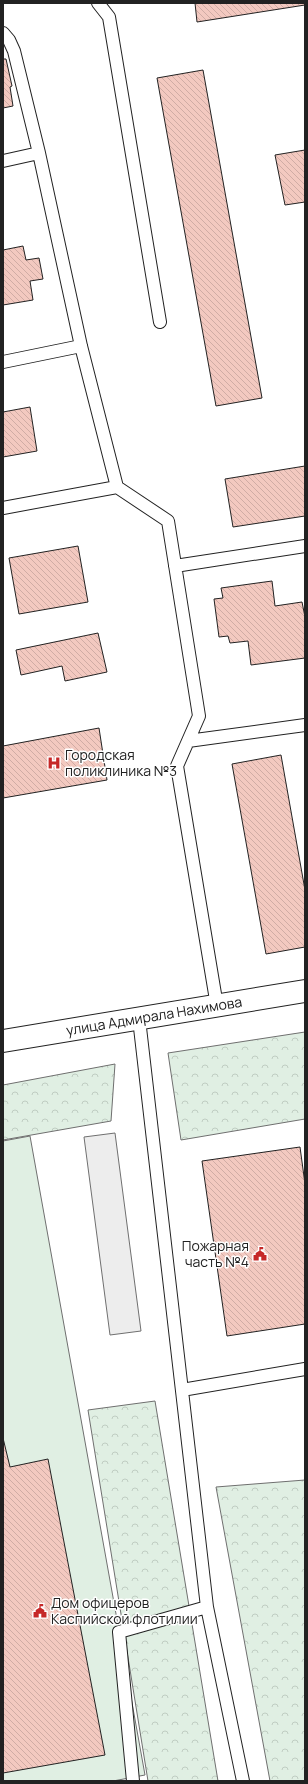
<svg xmlns="http://www.w3.org/2000/svg" width="308" height="1784" viewBox="0 0 308 1784" font-family="Manrope,sans-serif">
<style>
.forest{fill:url(#forest-crowns);stroke:#6f6f6f}
.park{fill:#e0efe3;stroke:#6f6f6f}
.parking{fill:#ededed;stroke:#6f6f6f}
.building{fill:url(#building-back-hatch);stroke:#222}
.lines{fill:none;stroke-linecap:round;stroke-linejoin:round}
.service-casing{stroke:#222;stroke-width:14}
.secondary-casing{stroke:#222;stroke-width:24}
.service{stroke:#fff;stroke-width:12}
.secondary{stroke:#fff;stroke-width:22}
.labels{text-anchor:middle;stroke-width:3;stroke-linejoin:round;paint-order:stroke}
.poi-label{font-size:14px;fill:#222;stroke:#fff;text-anchor:start}
.street-label{font-size:14px;fill:#222;stroke:#fff}
</style>
<defs>
<pattern id="forest-crowns" width="20" height="18" patternUnits="userSpaceOnUse"><rect width="20" height="18" fill="#e0efe3"/><path d="M2 6a3 3 0 1 1 6 0M12 15a3 3 0 1 1 6 0" fill="none" stroke="#c0cdc2"/></pattern>
<pattern id="building-back-hatch" width="6" height="6" patternUnits="userSpaceOnUse"><rect width="6" height="6" fill="#f3c9c0"/><path d="M-1 5l2 2M0 0l6 6M5-1l2 2" fill="none" stroke="#d0aca5"/></pattern>
</defs>
<rect width="100%" height="100%" fill="#fff"/>
<path class="forest" d="M305 1032V1119L181 1140 168 1053Z
M115 1064 111 1121 3 1140V1085Z
M155 1401 218 1781H148L88 1410Z
M305 1480V1781H270L216 1487Z"/>
<path class="park" d="M30 1136 145 1775 113 1781H3V1141Z"/>
<path class="parking" d="M115 1133 141 1331 110 1335 84 1137Z"/>
<path class="building" d="M195 3H305V5L197 22Z
M3 59H6L12 86 10 87 13 106 3 108Z
M203 70 262 398 216 406 157 78Z
M305 150V202L285 205 275 155Z
M23 246 26 260 39 258 43 279 30 281 33 300 3 305V250Z
M30 407 37 451 3 457V412Z
M305 466V516L233 527 225 479Z
M78 546 88 602 19 614 9 558Z
M272 581 275 606 302 602 305 617V658L251 665 248 641 230 643 228 636 219 637 214 599 223 598 221 588Z
M98 633 107 672 65 681 62 666 21 675 16 650Z
M99 728 107 780 3 798V746Z
M281 755 305 890V947L266 954 232 764Z
M300 1147 305 1184V1324L227 1336 202 1161Z
M3 1438 10 1467 48 1459 105 1755 3 1773Z"/>
<g class="lines">
<g class="service-casing">
<path id="service" d="M98 3 109 17 160 322
M3 33 9 40 14 51 39 153 81 346 117 487 168 521 199 716 177 766 217 1006
M3 161 39 153
M3 362 81 346
M3 508 117 487
M175 566 305 546
M188 741 305 725
M139 1019 207 1607 243 1781
M182 1390 305 1369
M133 1781 119 1632 207 1607"/>
</g>
<g class="secondary-casing">
<g id="secondary">
<path id="s1" d="M3 1041 305 991"/>
</g>
</g>
<use href="#service" class="service"/>
<use href="#secondary" class="secondary"/>
</g>
<defs>
<g id="hospital-bare" transform="scale(1.08)"><path d="M-5-5h3v3.5h4V-5h3V5h-3V1.5h-4V5h-3Z" fill="#c62828" stroke="#fff" stroke-width="2.5" paint-order="stroke"/></g>
<g id="civic-bare" transform="scale(1.08)"><path d="M-.6-6.5H3V-4.5H.6V-3L4-1V1h2V6H-6V1h2V-1L-.6-3ZM-1.2 2.5V6h2.4V2.5Z" fill="#c62828" stroke="#fff" stroke-width="2.5" paint-order="stroke"/></g>
</defs>
<g fill-rule="evenodd">
<use href="#hospital-bare" x="54" y="763"/>
<use href="#civic-bare" x="260" y="1254"/>
<use href="#civic-bare" x="40" y="1611"/>
</g>
<g class="labels">
<g class="poi-label">
<text x="65" y="760">Городская<tspan x="65" dy="16">поликлиника №3</tspan></text>
<text x="249" y="1251" text-anchor="end">Пожарная<tspan x="249" dy="16">часть №4</tspan></text>
<text x="51" y="1608">Дом офицеров<tspan x="51" dy="16">Каспийской флотилии</tspan></text>
</g>
<g class="street-label">
<text dy="5" stroke="none"><textPath href="#s1" startOffset="153">улица Адмирала Нахимова</textPath></text>
</g>
</g>
<rect width="308" height="1784" fill="none" stroke="#222222" stroke-width="8"/>
</svg>
